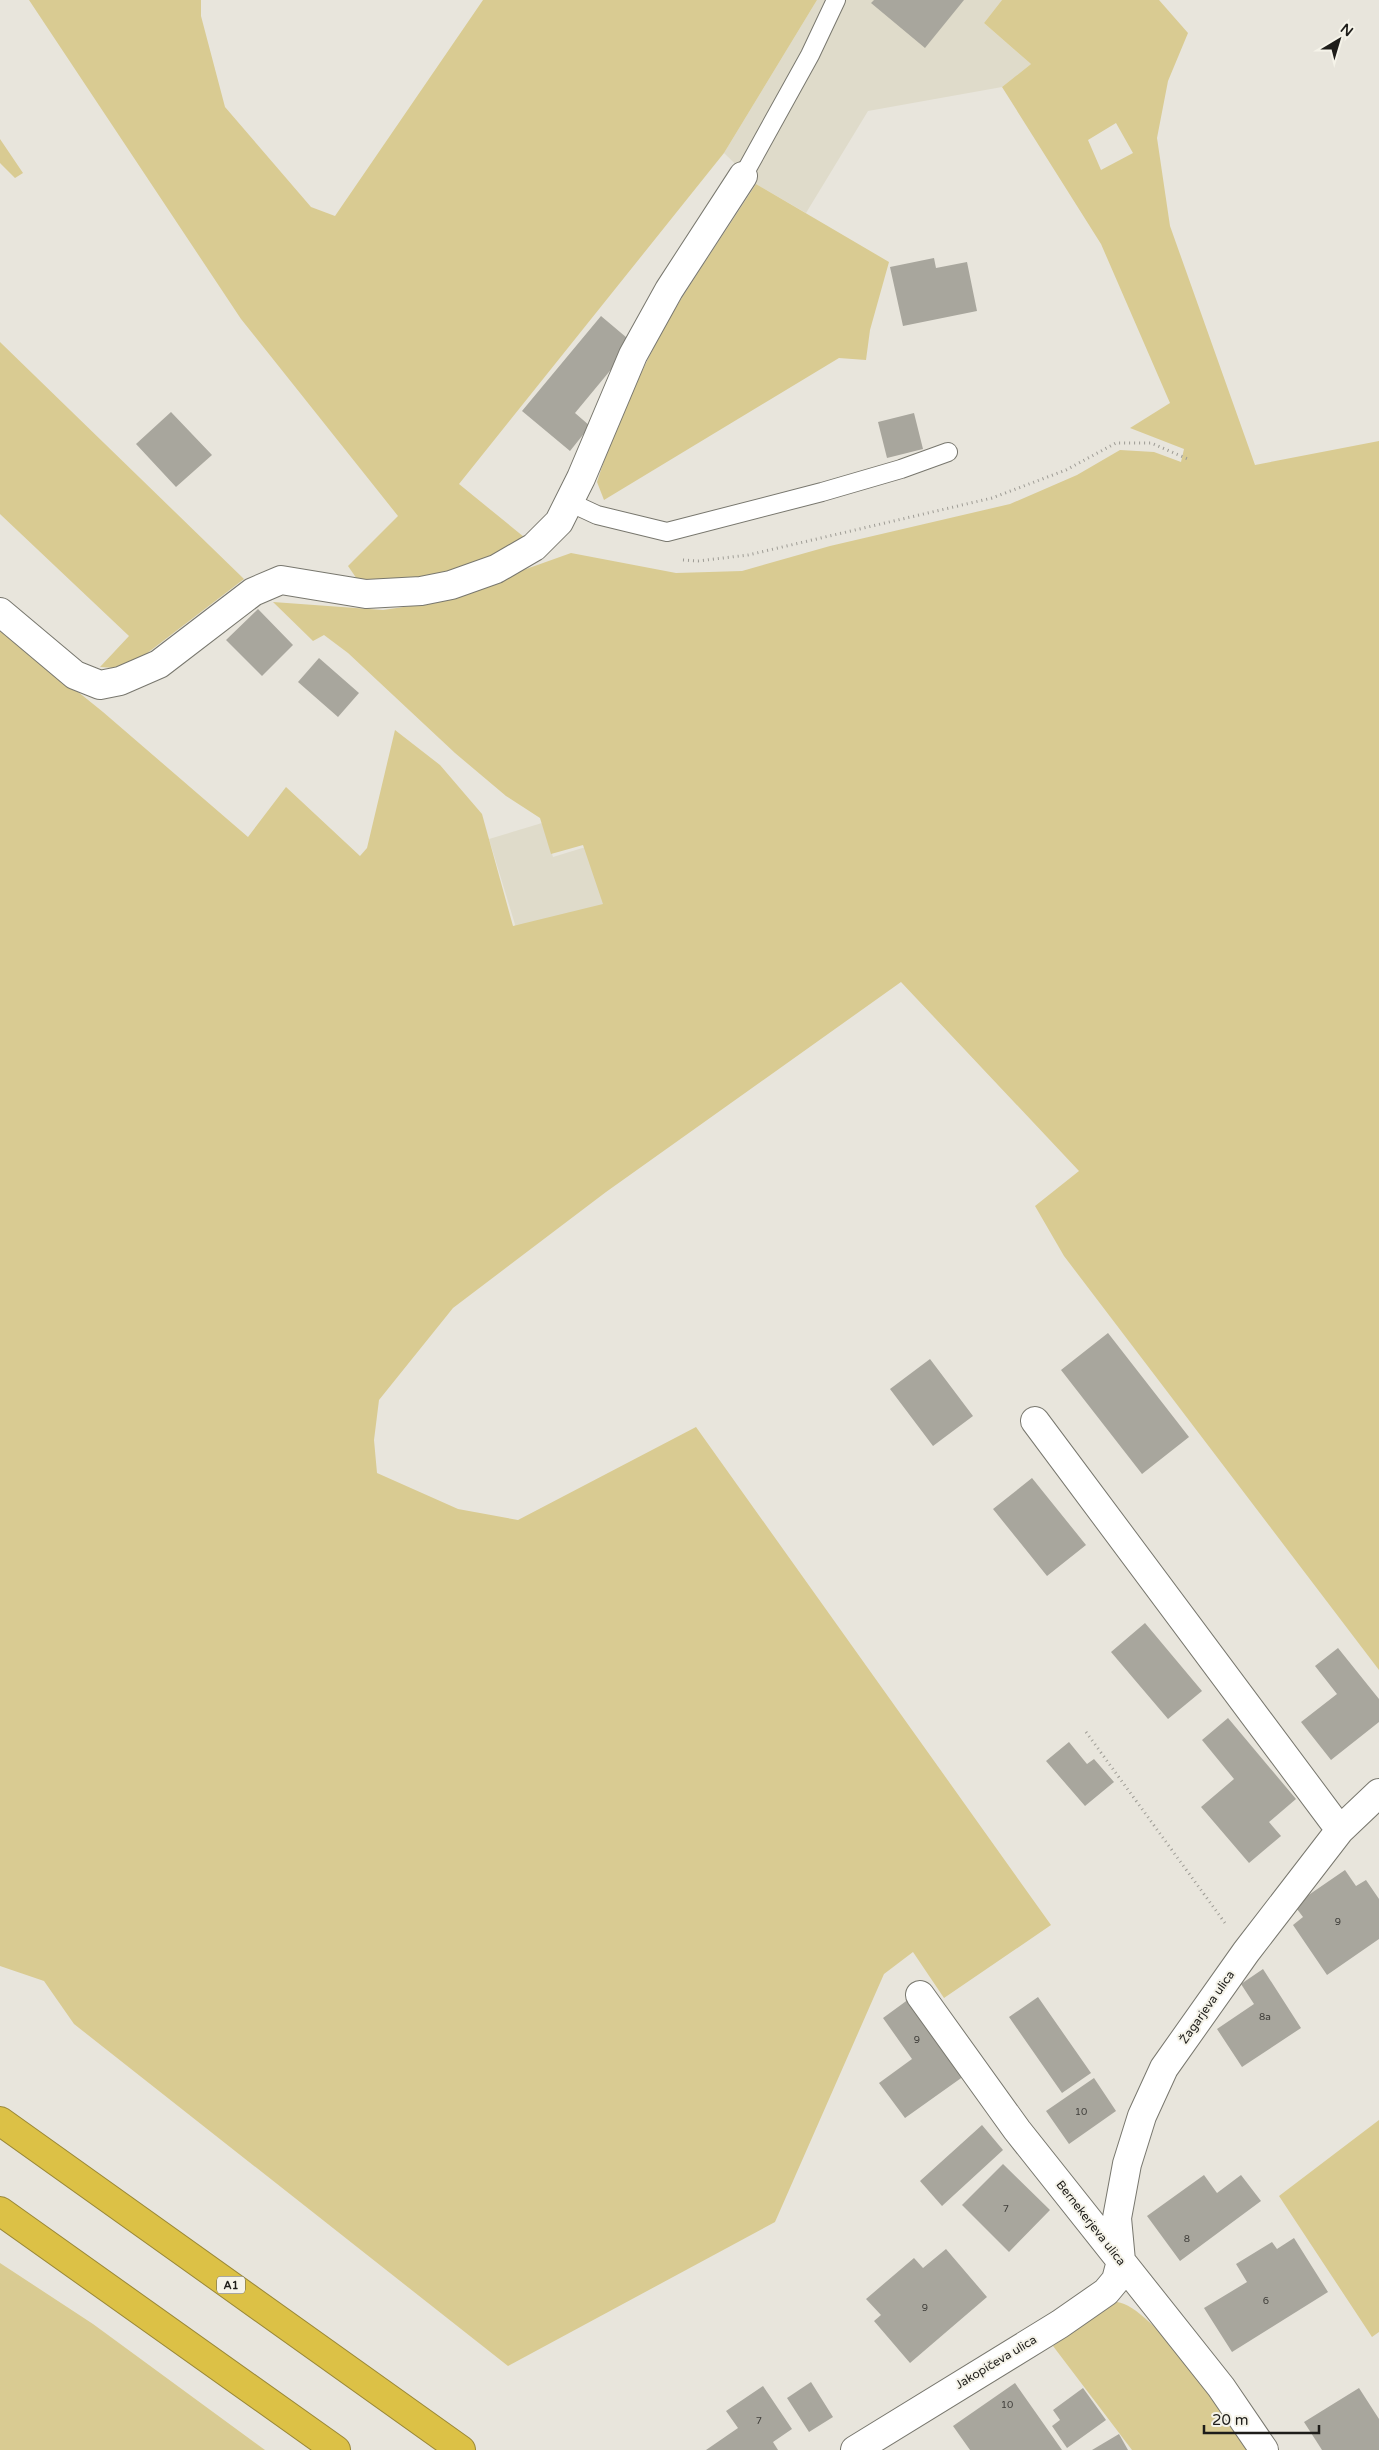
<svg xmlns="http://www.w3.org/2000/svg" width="1379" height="2450" viewBox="0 0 1379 2450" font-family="'Varela Round',sans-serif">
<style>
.built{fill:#dfdbca}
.green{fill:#d9cb92;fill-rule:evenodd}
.building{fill:#a8a69d}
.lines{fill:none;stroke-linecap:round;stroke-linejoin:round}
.lane-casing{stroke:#78776e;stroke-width:20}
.street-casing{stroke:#78776e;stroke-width:30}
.highway-casing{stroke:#9a8837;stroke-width:30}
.path{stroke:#9e9c95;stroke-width:3;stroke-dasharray:1 4;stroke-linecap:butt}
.lane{stroke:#fff;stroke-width:18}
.street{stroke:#fff;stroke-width:28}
.highway{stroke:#dcc146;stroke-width:28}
.labels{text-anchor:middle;stroke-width:4;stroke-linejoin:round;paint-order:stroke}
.number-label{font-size:10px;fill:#403f3b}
.shield{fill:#f5f3e9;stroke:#5e5d58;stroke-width:1}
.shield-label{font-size:11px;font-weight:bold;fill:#1e1d1a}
.street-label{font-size:12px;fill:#1e1d1a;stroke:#f5f3e9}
</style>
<rect width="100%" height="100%" fill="#e8e5dc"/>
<path class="built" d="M817 0H1002L984 23 1031 64 1002 87 868 111 806 213 756 184 724 153Z
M542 823 553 857 589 846 607 904 517 931 489 839Z"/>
<path class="green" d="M29 0H201V16L225 107 311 207 335 216 483 0H817L724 153 459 484 524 537 483 560 434 578 359 582 348 566 398 516 241 319Z
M1002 0H1159L1188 33 1168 81 1157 138 1170 226 1255 465 1379 441V1670L1064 1256 1035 1206 1079 1171 901 982 606 1192 453 1308 379 1400 374 1440 377 1473 458 1509 518 1520 696 1427 1051 1925 944 1998 913 1952 884 1974 775 2222 508 2366 74 2024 44 1981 0 1966V629L103 712 248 837 286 787 360 856 367 848 395 730 440 765 482 814 513 926 603 904 583 845 551 854 540 818 506 796 455 753 348 653 324 635 313 641 273 602 383 610 431 603 571 553 676 573 742 571 830 546 1010 504 1077 475 1120 450 1154 452 1181 462 1184 449 1130 428 1170 403 1101 244 1002 87 1031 64 984 23ZM1116 123 1133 153 1101 170 1088 140Z
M0 139 23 173 15 178 0 163Z
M756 184 889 262 870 330 866 360 839 358 604 500 597 482C616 423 650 349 683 296 707 258 732 221 756 184Z
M0 342 244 579 146 654 115 668 100 667 129 636 0 514Z
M1379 2120V2332L1372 2337 1279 2196Z
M0 2263 93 2324 265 2450H0Z
M1117 2302C1153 2306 1226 2418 1249 2450H1132L1053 2346Z"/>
<path class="building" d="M874 0H964L925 48 871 3Z
M934 258 936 268 967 262 977 311 903 326 890 267Z
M601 316 633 343 575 413 590 426 570 451 522 411Z
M171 412 212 455 176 487 136 444Z
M914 413 923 449 887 458 878 422Z
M258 609 293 645 262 676 226 640Z
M319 658 359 693 338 717 298 682Z
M1108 1333 1189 1437 1142 1474 1061 1370Z
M930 1359 973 1416 933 1446 890 1389Z
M1032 1478 1086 1545 1047 1576 993 1509Z
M1145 1623 1202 1691 1168 1719 1111 1652Z
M1338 1648 1379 1699V1722L1331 1760 1301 1722 1337 1694 1315 1666Z
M1228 1718 1296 1799 1269 1822 1281 1836 1249 1863 1201 1807 1234 1779 1202 1740Z
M1069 1742 1087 1764 1094 1759 1114 1782 1085 1806 1046 1761Z
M1345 1870 1356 1886 1366 1880 1379 1899V1939L1327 1975 1293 1925 1303 1917 1294 1905Z
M1263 1969 1301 2028 1242 2067 1217 2029 1254 2004 1241 1984Z
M1038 1997 1091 2073 1062 2093 1009 2017Z
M909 1999 964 2076 905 2118 879 2083 912 2059 883 2018Z
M1094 2078 1116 2111 1069 2144 1046 2111Z
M982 2125 1003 2150 942 2206 920 2181Z
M1003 2164 1050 2210 1009 2252 962 2205Z
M1204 2175 1217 2193 1241 2175 1261 2201 1180 2261 1147 2216Z
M1294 2238 1328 2292 1232 2352 1204 2308 1247 2282 1236 2264 1272 2242 1277 2249Z
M946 2249 987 2297 910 2363 874 2321 881 2315 866 2299 914 2258 923 2268Z
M811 2382 833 2417 809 2432 787 2398Z
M1015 2383 1062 2450H970L953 2426Z
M763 2386 792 2429 773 2442 778 2450H706L738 2428 726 2411Z
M1083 2388 1106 2420 1067 2448 1052 2426 1060 2420 1053 2410Z
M1359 2388 1379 2419V2450H1322L1304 2422Z
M1119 2434 1128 2450H1092Z"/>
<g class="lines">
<g class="lane-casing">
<path id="lane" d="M743 176 810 55 836 0
M569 502 597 515 667 532 822 492 901 469 948 452"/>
</g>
<g class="street-casing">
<path id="street" d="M0 612 75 675 100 685 120 681 159 664 253 592 281 580 366 594 421 591 451 585 496 569 534 547 559 522 581 478 633 355 669 290 743 176
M1035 1421 1340 1830
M920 1995 1017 2130 1221 2387 1264 2450
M855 2450 1060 2324 1106 2292 1116 2280 1121 2261 1117 2218 1127 2164 1142 2116 1164 2068 1246 1952 1340 1830 1379 1793"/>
</g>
<g class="highway-casing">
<path id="highway" d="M0 2121 461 2450
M0 2211 336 2450"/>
</g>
<path class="path" d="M683 560 698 561 748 555 992 498 1066 470 1116 443H1151L1190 460
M1086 1732 1225 1923"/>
<use href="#lane" class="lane"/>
<use href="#street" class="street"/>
<use href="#highway" class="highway"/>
</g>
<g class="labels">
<g class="number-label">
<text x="1338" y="1925">9</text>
<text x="1265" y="2020">8a</text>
<text x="917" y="2043">9</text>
<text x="1081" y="2115">10</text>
<text x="1006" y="2212">7</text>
<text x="1187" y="2242">8</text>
<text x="1266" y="2304">6</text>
<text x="925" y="2311">9</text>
<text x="1007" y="2408">10</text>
<text x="759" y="2424">7</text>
</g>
<rect class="shield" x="217" y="2276.5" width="28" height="17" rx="4"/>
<g class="shield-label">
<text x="231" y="2289">A1</text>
</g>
<g class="street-label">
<text transform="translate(1207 2007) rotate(-55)" y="4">Žagarjeva ulica</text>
<text transform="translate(1091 2223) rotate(52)" y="4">Bernekerjeva ulica</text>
<text transform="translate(996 2362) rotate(-31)" y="4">Jakopičeva ulica</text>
</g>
</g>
<g transform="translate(1339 40) rotate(38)" stroke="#f5f3e9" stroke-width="4" paint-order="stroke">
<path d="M0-4L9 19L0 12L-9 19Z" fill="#1e1d1a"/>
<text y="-8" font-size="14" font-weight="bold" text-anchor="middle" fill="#1e1d1a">N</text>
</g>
<path d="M1204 2425v8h115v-8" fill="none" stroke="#1e1d1a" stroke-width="2.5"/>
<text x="1212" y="2425" font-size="15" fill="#1e1d1a" stroke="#f5f3e9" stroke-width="4" paint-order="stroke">20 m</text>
</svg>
